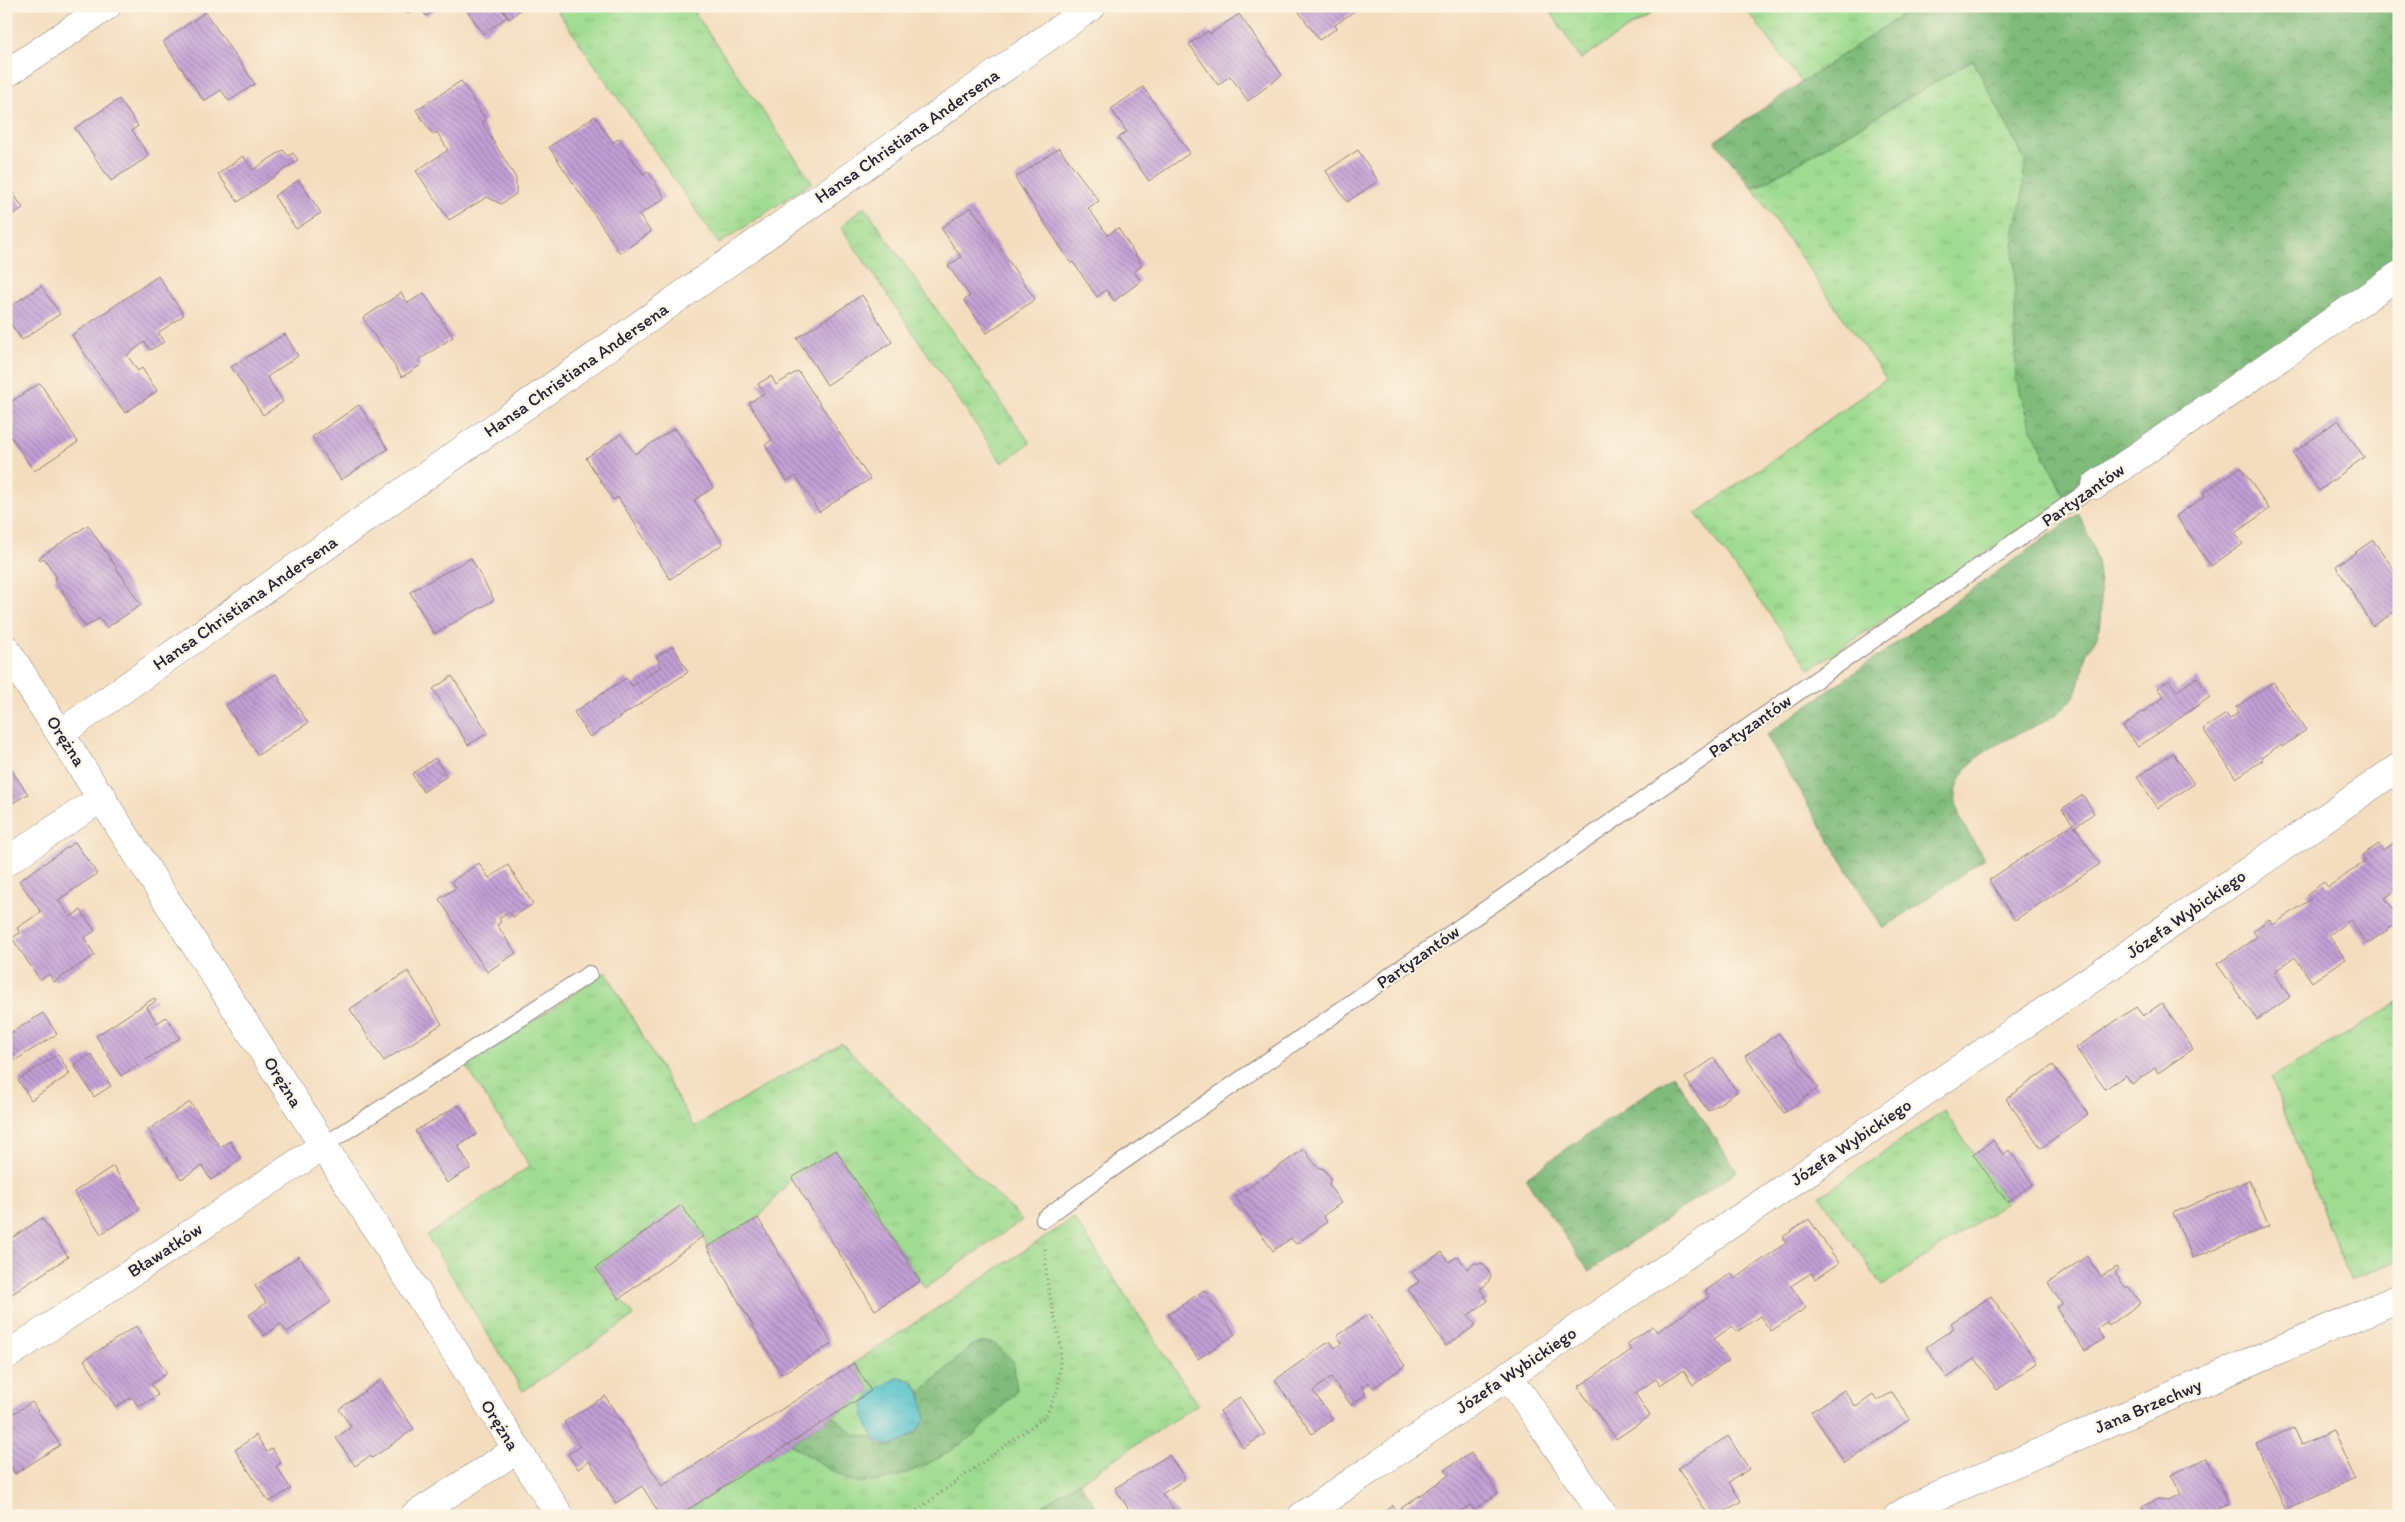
<svg xmlns="http://www.w3.org/2000/svg" width="2405" height="1522" viewBox="0 0 2405 1522" font-family="Itim,sans-serif">
<style>
.grass{fill:url(#grass-tufts);stroke:#607e66}
.forest{fill:url(#forest-crowns);stroke:#506e5a}
.water{fill:url(#water-ripples);stroke:#3c7284}
.building{fill:url(#building-back-hatch)}
.lines{fill:none;stroke-linecap:round;stroke-linejoin:round}
.service-casing{stroke:#8b807c;stroke-width:18}
.minor-casing{stroke:#8b807c;stroke-width:29}
.tertiary-casing{stroke:#8b807c;stroke-width:29}
.path{stroke:#8b807c;stroke-width:3;stroke-dasharray:1 4;stroke-linecap:butt}
.service{stroke:#fff;stroke-width:16}
.minor{stroke:#fff;stroke-width:28}
.tertiary{stroke:#fff;stroke-width:28}
.labels{text-anchor:middle;stroke-width:4.5;stroke-linejoin:round;paint-order:stroke}
.street-label{font-size:18px;fill:#22223b;stroke:#fcf5e5}
</style>
<defs>
<pattern id="grass-tufts" width="24" height="20" patternUnits="userSpaceOnUse" patternTransform="scale(1.25)"><rect width="24" height="20" fill="#9fdb90"/><path d="M3 7l-1-3M5 7V3M7 7l1-3M15 17l-1-3M17 17v-4M19 17l1-3" fill="none" stroke="#89bc7d"/></pattern>
<pattern id="forest-crowns" width="20" height="18" patternUnits="userSpaceOnUse" patternTransform="scale(1.25)"><rect width="20" height="18" fill="#7fbb7a"/><path d="M2 6a3 3 0 1 1 6 0M12 15a3 3 0 1 1 6 0" fill="none" stroke="#689865"/></pattern>
<pattern id="water-ripples" width="26" height="14" patternUnits="userSpaceOnUse" patternTransform="scale(1.25)"><rect width="26" height="14" fill="#55c2cc"/><path d="M2 4q2-2 4 0t4 0M15 11q2-2 4 0t4 0" fill="none" stroke="#4aa6b0"/></pattern>
<pattern id="building-back-hatch" width="6" height="6" patternUnits="userSpaceOnUse" patternTransform="scale(1.25)"><rect width="6" height="6" fill="#c29fd6"/><path d="M-1 5l2 2M0 0l6 6M5-1l2 2" fill="none" stroke="#9d81af"/></pattern>
</defs>
<rect width="100%" height="100%" fill="#fcf5e5"/>
<filter id="ink" filterUnits="userSpaceOnUse"><feTurbulence type="fractalNoise" baseFrequency=".02" numOctaves="2"/><feDisplacementMap in="SourceGraphic" scale="10" xChannelSelector="R" yChannelSelector="G"/><feConvolveMatrix kernelMatrix="1 2 1 2 8 2 1 2 1" color-interpolation-filters="sRGB"/></filter>
<filter id="wash" filterUnits="userSpaceOnUse"><feTurbulence type="fractalNoise" baseFrequency=".0096" numOctaves="4" result="noise"/><feDisplacementMap in="SourceGraphic" scale="20" xChannelSelector="R" yChannelSelector="G"/><feGaussianBlur stdDeviation="1.12" result="paint"/><feColorMatrix in="noise" values="0 0 0 0 0 0 0 0 0 0 0 0 0 0 0 0 0 1.4 0 .05"/><feComposite in="paint" operator="in"/></filter>
<g filter="url(#wash)">
<rect width="100%" height="100%" fill="#f4ddbe"/>
<path class="grass" d="M554 6H690L812 182 719 244Z
M1547 6H1662L1581 59Z
M1744 6H1915L1802 83Z
M1973 60 2025 160 2016 316V378L2031 427 2066 500 1810 669 1696 514 1886 379 1753 189Z
M864 206 1030 443 1002 463 841 227Z
M606 972 694 1127 841 1043 1022 1220 925 1288 836 1150 792 1178 758 1218 707 1247 703 1236 680 1206 596 1268 634 1316 523 1391 427 1236 530 1166 466 1066Z
M2398 1003 2399 1260 2350 1280 2271 1078Z
M1944 1111 2007 1202 1882 1286 1820 1196Z
M1074 1218 1198 1404 1028 1516H678L790 1444 851 1481 972 1345 921 1392 911 1379 866 1401 863 1414 873 1437 855 1435 833 1416 871 1391 854 1363Z"/>
<path class="forest" d="M1915 6H2399V267L2066 500 2031 427 2016 378 2014 236 2022 198 2025 160 1973 60 1753 189 1715 141Z
M2079 514C2084 527 2091 540 2095 553 2100 573 2104 617 2097 636 2095 642 2090 646 2087 652 2079 673 2084 690 2065 707 2033 736 1962 744 1956 794 1953 816 1974 840 1984 859L1883 929 1766 735Z
M1673 1075 1737 1171 1589 1271 1525 1178Z
M985 1342 995 1344 1013 1361 1017 1390C1002 1407 987 1425 968 1439 941 1459 887 1489 852 1481 840 1478 803 1452 790 1444L833 1416 855 1435 873 1437 881 1445 891 1447 916 1433 926 1419 921 1392 973 1345Z
M1079 1481 1102 1516H1028Z"/>
<path class="water" d="M900 1377C922 1382 922 1399 926 1419 908 1443 882 1461 867 1424 864 1417 862 1409 866 1401 871 1390 889 1382 900 1377Z"/>
<g id="blocks">
<path class="building" d="M403 6H418L408 14Z
M419 6H437L438 8 426 16Z
M464 6H500L507 17 483 34Z
M501 6H525L509 19Z
M1295 6H1361L1335 25 1337 28 1319 40Z
M205 12 255 84 229 101 221 90 204 101 163 42Z
M1239 14 1282 75 1248 101 1230 76 1218 85 1189 44 1208 31 1210 34Z
M461 81 486 120 482 123 516 178V194L501 204 487 197 449 220 416 171 448 150 437 132 433 135 416 110Z
M1143 87 1190 153 1149 181 1118 138 1127 132 1111 109Z
M119 99 138 126 132 130 149 156 111 181 75 128Z
M595 116 613 143 619 138 643 174 648 171 665 198 639 215 651 232 620 253 549 147Z
M1059 148 1099 201 1088 208 1108 235 1118 228 1142 265 1134 272 1141 281 1114 301 1106 290 1097 297 1073 262 1071 263 1015 178Z
M283 150 288 156 293 153 298 160 238 202 218 174 243 156 253 170Z
M1358 150 1378 181 1347 202 1326 171Z
M299 180 321 213 296 229 274 196Z
M6 183 23 208 6 219Z
M971 207 1035 299 987 333 964 300 970 296 948 266 961 257 941 228Z
M158 276 184 315 158 333 164 342 150 350 145 342 127 355 138 371 142 368 157 391 125 413 72 335Z
M41 286 60 314 22 340 6 317V309Z
M401 293 408 303 424 293 453 337 419 360 421 365 402 377 363 318Z
M862 295 892 342 827 385 797 338Z
M285 334 298 356 267 377 283 402 263 415 231 367Z
M798 371 870 479 819 512 796 476 787 481 765 445 772 440 749 403 764 393 758 384 771 376 776 385Z
M40 383 78 442 34 471 6 430V405Z
M359 405 388 449 341 480 312 437Z
M2338 420 2364 457 2319 491 2293 453Z
M675 428 713 488 694 500 723 544 670 579 618 497 613 500 586 458 621 434 635 454Z
M2241 467 2269 509 2235 533 2243 544 2211 566 2176 516 2205 496 2203 493Z
M88 525 141 605 106 628 100 618 85 627 54 579 57 577 44 558 40 560 39 558Z
M2373 540 2399 576V609L2373 626 2336 566Z
M471 558 494 600 434 634 410 592Z
M673 646 688 672 590 737 574 712 626 678 632 686 662 666 656 657Z
M276 674 308 723 258 755 226 705Z
M452 676 488 733 468 745 433 689Z
M2197 677 2210 697 2138 747 2123 726 2164 697 2157 688 2169 680 2177 691Z
M2273 682 2306 730 2282 747 2280 745 2261 758 2263 760 2236 778 2203 729 2226 714 2230 719 2239 712 2236 707Z
M2173 753 2194 784 2158 808 2137 777Z
M435 758 447 776 423 792 412 774Z
M6 762 28 794 6 807Z
M2083 795 2094 813 2075 827 2100 864 2015 920 1989 880 2073 824 2062 809Z
M2399 839V888L2385 898 2399 917V922L2367 944 2350 920 2329 935 2345 959 2312 982 2295 957 2274 972 2290 997 2257 1020 2217 964 2257 937 2253 931 2269 919 2273 925 2311 899 2307 894 2324 882 2328 887 2366 861 2362 855 2379 844 2383 850Z
M75 842 97 874 58 900 70 917 81 910 95 931 84 938 95 955 54 982 49 974 40 980 12 938 20 933 17 928 41 912 19 881Z
M479 863 489 878 508 865 533 904 513 917 509 911 499 918 501 922 497 925 516 953 487 972 439 899 456 888 452 881Z
M408 971 442 1024 384 1061 350 1009Z
M154 998 156 1001 147 1007 157 1023 166 1017 180 1038 121 1076 96 1036Z
M2162 1003 2193 1049 2158 1073 2155 1068 2132 1084 2126 1075 2105 1089 2076 1048 2136 1007 2143 1016Z
M43 1013 57 1034 6 1066V1036Z
M1779 1033 1818 1088 1784 1113 1745 1056Z
M58 1054 70 1074 31 1100 18 1080Z
M91 1054 111 1086 94 1097 74 1065Z
M1714 1058 1737 1092 1708 1111 1685 1078Z
M2053 1065 2088 1114 2041 1148 2006 1099Z
M190 1102 220 1147 230 1141 241 1159 211 1180 202 1166 181 1179 148 1130Z
M459 1105 477 1134 458 1146 471 1168 447 1183 415 1131Z
M1993 1140 2003 1155 2009 1150 2033 1184 2007 1202 1973 1154Z
M1304 1149 1317 1167 1324 1169 1330 1178 1329 1185 1341 1203 1323 1216 1327 1222 1296 1244 1291 1238 1273 1251 1235 1197Z
M836 1150 920 1281 875 1310 792 1178Z
M113 1166 140 1209 101 1234 74 1192Z
M2249 1180 2269 1226 2193 1258 2173 1213Z
M681 1205 703 1236 619 1299 596 1268Z
M42 1218 68 1257 6 1298V1242Z
M758 1218 832 1344 781 1374 707 1247Z
M1809 1219 1839 1263 1815 1279 1811 1273 1791 1286 1806 1308 1771 1331 1760 1316 1737 1332 1732 1326 1714 1339 1729 1361 1693 1385 1683 1370 1660 1385 1656 1379 1635 1393 1650 1416 1616 1439 1578 1387 1631 1350 1627 1344 1653 1326 1657 1332 1709 1297 1705 1291 1731 1273 1735 1279 1786 1243 1783 1237Z
M1442 1252 1449 1262 1458 1256 1467 1269 1475 1263 1484 1264 1491 1275 1488 1283 1480 1289 1488 1301 1468 1315 1476 1325 1446 1346 1408 1289 1419 1282 1412 1272Z
M299 1256 331 1302 287 1332 281 1324 264 1336 249 1315 266 1303 255 1286Z
M2087 1256 2101 1277 2116 1267 2118 1269 2114 1272 2126 1288 2128 1286 2140 1303 2109 1326 2107 1323 2097 1329 2104 1339 2085 1351 2056 1308 2062 1304 2048 1283Z
M1204 1290 1235 1334 1198 1359 1168 1315Z
M1991 1296 2037 1363 1997 1390 1975 1358 1947 1378 1926 1347 1954 1328 1951 1323Z
M1369 1314 1405 1366 1373 1388 1369 1382 1362 1387 1366 1394 1351 1405 1331 1377 1313 1391 1333 1419 1312 1434 1275 1380 1330 1341 1335 1348 1342 1343 1337 1336Z
M136 1326 167 1373 151 1384 158 1395 139 1407 132 1397 116 1407 84 1360Z
M854 1363 871 1391 678 1516H661L642 1486 616 1503 589 1461 578 1469 568 1454 580 1447 564 1422 605 1396 662 1486Z
M381 1380 414 1429 372 1458 370 1456 355 1466 336 1438 351 1427 339 1409Z
M1844 1390 1856 1407 1873 1395 1877 1401 1892 1392 1910 1419 1845 1463 1811 1412Z
M1240 1397 1265 1434 1243 1448 1220 1411Z
M32 1402 60 1445 15 1474 6 1459V1418Z
M2293 1428 2301 1445 2333 1431 2355 1479 2286 1510 2256 1444Z
M256 1435 267 1452 272 1448 281 1463 276 1466 291 1489 269 1502 235 1450Z
M1728 1436 1749 1469 1729 1482 1741 1501 1718 1516H1709L1678 1468Z
M1471 1453 1498 1493 1474 1510 1470 1505 1453 1516H1377L1392 1505 1397 1511 1449 1475 1445 1469Z
M1169 1455 1185 1479 1162 1494 1179 1516H1133L1115 1488Z
M2207 1458 2228 1504 2215 1510 2217 1516H2146L2142 1507 2158 1499 2168 1500 2181 1494 2171 1475Z"/>
</g>
</g>
<g filter="url(#ink)">
<use href="#blocks" fill-opacity="0" stroke="#8b807c" stroke-width="1"/>
<g class="lines">
<g class="service-casing">
<path id="service" d="M323 1146 589 974
M1044 1219 1102 1176 2096 485"/>
</g>
<g class="minor-casing">
<path id="minor" d="M6 74 107 6
M2096 485 2399 275
M61 733 1092 6
M6 862 103 797
M6 1356 323 1146
M1508 1375 1604 1516
M414 1516 516 1450
M1302 1516 2147 941 2399 767
M1898 1516 1915 1506 2399 1298"/>
</g>
<g class="tertiary-casing">
<path id="tertiary" d="M6 649 560 1516"/>
</g>
<path class="path" d="M909 1516 1046 1416 1058 1389 1061 1346 1047 1282 1045 1247"/>
<use href="#service" class="service"/>
<use href="#minor" class="minor"/>
<use href="#tertiary" class="tertiary"/>
</g>
</g>
<g class="labels">
<g class="street-label">
<text transform="translate(907 136) rotate(-35)" y="6">Hansa Christiana Andersena</text>
<text transform="translate(576 370) rotate(-35)" y="6">Hansa Christiana Andersena</text>
<text transform="translate(2083 495) rotate(-35)" y="6">Partyzantów</text>
<text transform="translate(245 603) rotate(-35)" y="6">Hansa Christiana Andersena</text>
<text transform="translate(1750 726) rotate(-35)" y="6">Partyzantów</text>
<text transform="translate(66 741) rotate(57)" y="6">Orężna</text>
<text transform="translate(2186 914) rotate(-35)" y="6">Józefa Wybickiego</text>
<text transform="translate(1418 957) rotate(-35)" y="6">Partyzantów</text>
<text transform="translate(283 1082) rotate(58)" y="6">Orężna</text>
<text transform="translate(1851 1142) rotate(-34)" y="6">Józefa Wybickiego</text>
<text transform="translate(165 1250) rotate(-33)" y="6">Bławatków</text>
<text transform="translate(1516 1370) rotate(-34)" y="6">Józefa Wybickiego</text>
<text transform="translate(2148 1406) rotate(-23)" y="6">Jana Brzechwy</text>
<text transform="translate(500 1425) rotate(58)" y="6">Orężna</text>
</g>
</g>
<rect width="2405" height="1522" fill="none" stroke="#fcf5e5" stroke-width="25"/>
</svg>
